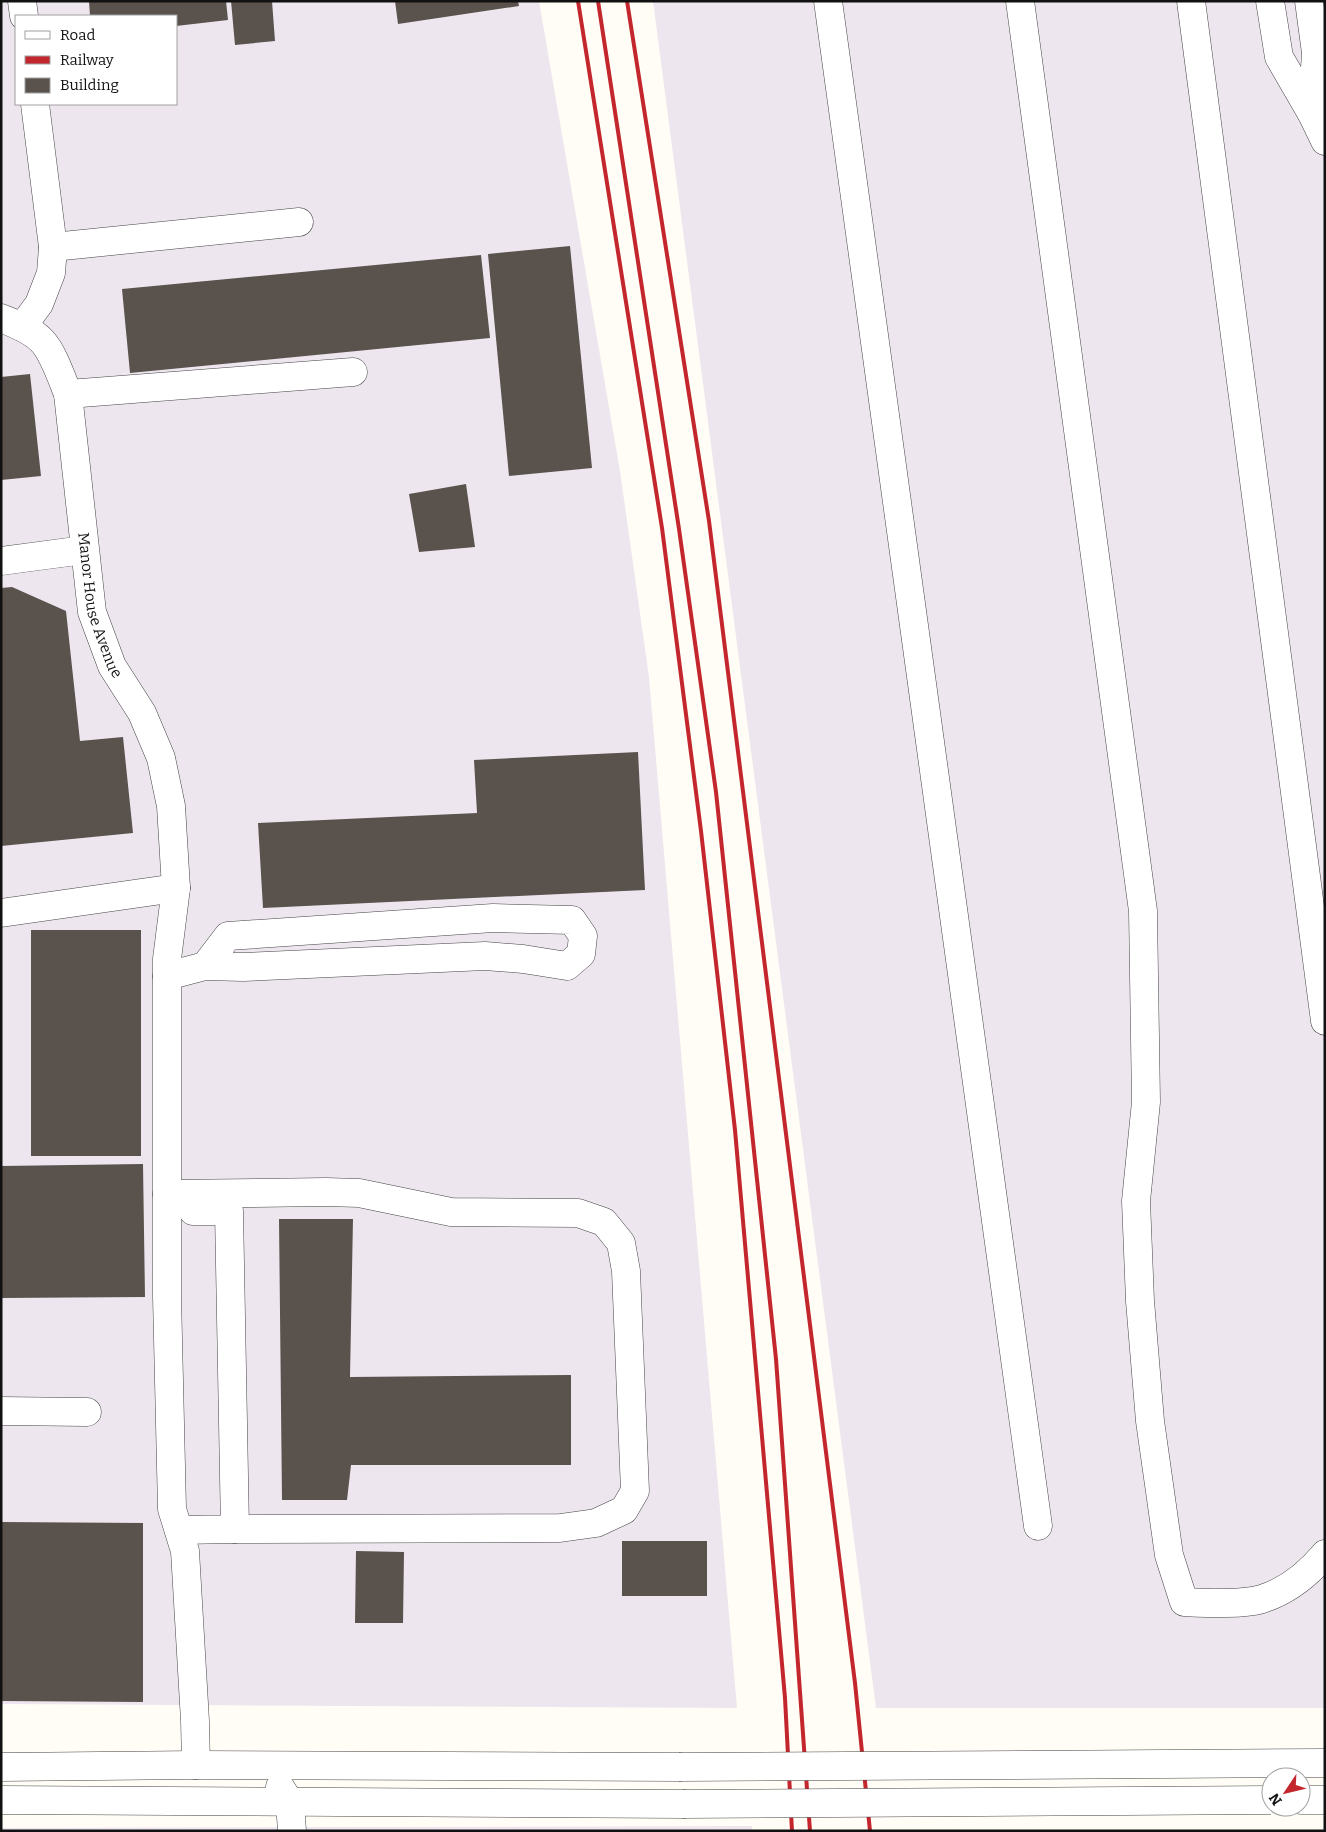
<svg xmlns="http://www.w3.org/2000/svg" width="1326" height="1832" viewBox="0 0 1326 1832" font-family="Bitter,serif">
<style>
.industrial{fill:#eee6ef;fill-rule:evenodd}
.building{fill:#5a524d}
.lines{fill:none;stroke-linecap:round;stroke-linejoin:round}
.minor-casing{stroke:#444;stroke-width:29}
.minor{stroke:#fff;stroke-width:28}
.rail{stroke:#c4262e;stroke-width:4}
.minor-bridge-casing{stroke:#444;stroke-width:29;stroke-linecap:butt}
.minor-bridge{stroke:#fff;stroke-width:28}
.labels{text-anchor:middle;stroke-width:5;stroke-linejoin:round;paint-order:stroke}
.street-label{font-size:15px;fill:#111;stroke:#fff}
</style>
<rect width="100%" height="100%" fill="#fffdf5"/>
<path class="industrial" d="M1 1H539L620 471 649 677 737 1708 1 1704ZM16 16H176V104H16Z
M653 1H1325V1708H876Z
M752 1826V1831H1V1828Z"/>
<path class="building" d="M89 1H226L228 20 176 26V16H90Z
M231 1H272L275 41 235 45Z
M395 1H518L519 6 398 24Z
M570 246 592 468 509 476 488 254Z
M481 255 490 338 130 373 122 289Z
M30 374 41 476 1 480V377Z
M466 484 475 547 419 552 409 494Z
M12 587 66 611 80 741 123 737 133 833 1 846V588Z
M638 752 645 890 263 908 258 823 477 813 474 760Z
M31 930H141V1156H31Z
M143 1164 145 1297 1 1298V1166Z
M279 1219H353L350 1377 571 1375V1465H351L347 1500H282Z
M1 1522 143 1523V1702L1 1701Z
M622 1541H707V1596H622Z
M356 1551 404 1552 403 1623H355Z"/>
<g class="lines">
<g class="minor-casing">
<g id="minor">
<path d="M22 1 24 16"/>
<path d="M828 1 1038 1526"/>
<path d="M1020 1 1143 911 1146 1102 1136 1201 1140 1301 1150 1421 1169 1555 1184 1602C1206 1603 1242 1605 1262 1599 1287 1591 1309 1573 1325 1554"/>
<path d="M1191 1 1325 1021"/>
<path d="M1270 1 1279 57 1312 114 1325 141"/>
<path d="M1309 1 1316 53 1312 114"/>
<path d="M53 247 299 222"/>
<path id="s1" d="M1 318C15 324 32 330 42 341 53 352 62 379 68 394L92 612 112 666 142 713 161 758 171 806 176 888 167 959V1296L172 1509 185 1551 195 1721 196 1765"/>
<path d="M22 327 39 304 51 273 53 247 35 104"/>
<path d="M68 394 353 372"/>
<path d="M1 561 84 550"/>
<path d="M1 913 176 888"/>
<path d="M167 976 205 966 243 967 485 956 523 959 567 966 581 954 583 936 572 920 493 918 228 936 205 966"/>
<path d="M167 1194 326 1192 359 1193 451 1212 578 1213 604 1222 621 1243 626 1271 635 1491 624 1510 596 1523 560 1528 235 1529"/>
<path d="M1 1411 87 1412"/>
<path d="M179 1530 235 1529 229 1211H193"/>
<path d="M1 1767 196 1765 679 1767"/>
<path d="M280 1787 290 1803 292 1831"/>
<path d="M1 1800 683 1804"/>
<path d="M1301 1800H1325"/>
</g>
</g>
<use href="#minor" class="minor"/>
<path class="rail" d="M578 1 662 528 701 831 735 1130 785 1698 792 1831
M598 1 679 529 716 792 776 1359 810 1831
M627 1 709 521 855 1683 870 1831"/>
<g class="minor-bridge-casing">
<path id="minor-bridge" d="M679 1767 1325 1763
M683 1804 1271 1800"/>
</g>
<use href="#minor-bridge" class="minor-bridge"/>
</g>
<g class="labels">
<g class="street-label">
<text dy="5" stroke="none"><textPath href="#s1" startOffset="321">Manor House Avenue</textPath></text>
</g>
</g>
<rect width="1326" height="1832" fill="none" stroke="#111111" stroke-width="5"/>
<rect x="15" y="15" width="162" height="90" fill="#ffffff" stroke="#a0a0a0"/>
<rect x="25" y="31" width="25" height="8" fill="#ffffff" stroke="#a0a0a0"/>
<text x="60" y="40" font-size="15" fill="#111111">Road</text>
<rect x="25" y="56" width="25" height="8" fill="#c4262e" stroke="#a0a0a0"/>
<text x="60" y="65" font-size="15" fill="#111111">Railway</text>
<rect x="25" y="78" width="25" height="15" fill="#5a524d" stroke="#a0a0a0"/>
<text x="60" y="90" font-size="15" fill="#111111">Building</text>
<g transform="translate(1286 1792) rotate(235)"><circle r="24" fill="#ffffff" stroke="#a0a0a0"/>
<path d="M0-4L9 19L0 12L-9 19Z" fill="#c4262e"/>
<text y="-8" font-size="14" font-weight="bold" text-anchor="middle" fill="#111111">N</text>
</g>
</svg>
